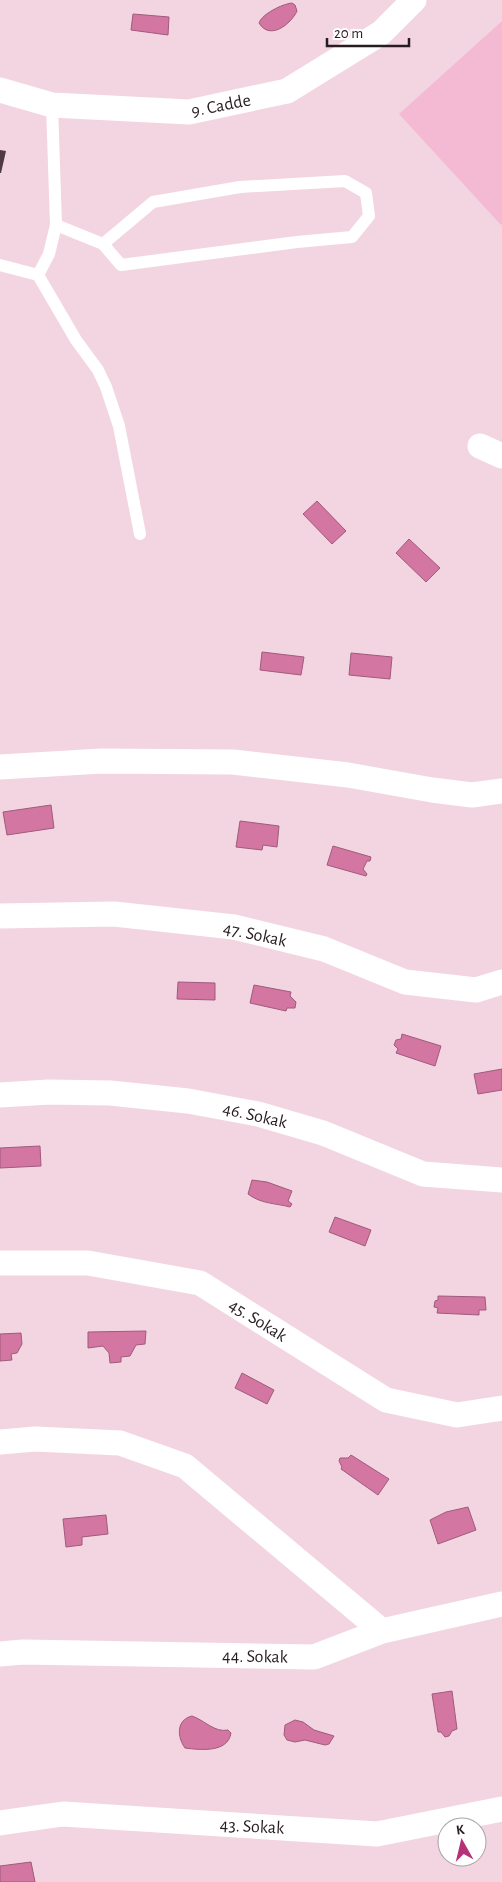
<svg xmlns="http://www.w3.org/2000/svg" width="502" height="1882" viewBox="0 0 502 1882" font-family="'Alegreya Sans',sans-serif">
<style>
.green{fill:#f5bad3}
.water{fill:#d376a1;stroke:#9f5b7b}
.building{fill:#513943}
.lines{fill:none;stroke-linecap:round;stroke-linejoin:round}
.service{stroke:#fff;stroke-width:12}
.minor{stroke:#fff;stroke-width:25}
.labels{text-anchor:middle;stroke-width:5;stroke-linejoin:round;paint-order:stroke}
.street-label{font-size:18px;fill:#271c21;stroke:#fff}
</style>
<rect width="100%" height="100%" fill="#f3d5e1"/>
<path class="green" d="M502 21V224L501 225 399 114Z"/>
<path class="water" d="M292 3 295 5 297 11C291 24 270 41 259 23 262 14 282 4 292 3Z
M133 14 169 17 168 35 131 30Z
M317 501 346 531 332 544 303 514Z
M409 539 440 568 426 582 396 553Z
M262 652 304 657 301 675 260 670Z
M351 653 392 657 390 679 349 675Z
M51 805 54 828 7 835 3 812Z
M240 821 279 826 277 847 263 845 262 850 236 847Z
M333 846 371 857 370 861H367L363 869 367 874 366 876 327 865Z
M178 982 215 983V1000L177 999Z
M254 985 291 992 290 996 296 1002 295 1008H287L286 1011 250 1003Z
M402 1034 441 1046 435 1066 396 1053 398 1049 394 1045 396 1040 401 1039Z
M502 1069V1090L478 1094 474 1074Z
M40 1146 41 1166 0 1168V1148Z
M252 1180 267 1182 292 1191 288 1201 292 1204 290 1207C275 1203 261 1204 248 1194Z
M335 1217 371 1230 365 1246 329 1232Z
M438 1296 485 1297 486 1310H479V1315L437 1313 438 1308 434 1307 435 1301 438 1300Z
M146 1331 145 1344 136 1345 130 1356 121 1357V1362L110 1363 109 1353 103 1346 88 1348V1332Z
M21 1333 22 1344 17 1353 11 1354 12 1360 0 1361V1334Z
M242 1373 274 1390 267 1404 235 1388Z
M351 1455 389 1479 378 1495 341 1469 342 1467 339 1461 340 1458H348Z
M468 1507 476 1530 438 1544 430 1520 446 1512Z
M106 1515 108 1534 82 1537V1545L66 1547 63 1519Z
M452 1691 457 1729 452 1731 449 1736 445 1737 441 1732H438L432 1694Z
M192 1716C204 1720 215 1733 228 1730L231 1733C228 1753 200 1750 185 1748 177 1737 176 1720 192 1716Z
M295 1720 303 1722 314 1730 334 1736 329 1744 325 1745 305 1740 295 1742 287 1740 284 1735 285 1725Z
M31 1862 35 1882H0V1866Z"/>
<path class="building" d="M0 150 6 151 1 173H0Z"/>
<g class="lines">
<path class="service" d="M345 181 366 193 369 216 352 237 297 242 121 265 103 244 153 202 240 187Z
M56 225 103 244
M0 265 38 275 76 340 98 370 106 387 119 426 140 534
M38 275 49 254 56 225 52 105"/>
<path class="minor" d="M0 90 52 105 189 112 287 91 381 33 414 0
M480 446 502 456
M0 767 102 761 233 762 348 775 432 790 472 795 502 791
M0 916 114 914 234 927 324 949 405 982 476 990 502 982
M0 1095 49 1092 110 1093 188 1101 258 1114 323 1133 423 1174 502 1180
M0 1263H88L200 1283 386 1400 457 1415 502 1408
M0 1442 35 1439 120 1443 185 1466 382 1631
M0 1654 23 1652 314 1657 382 1631 502 1604
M0 1823 63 1814 377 1834 502 1809"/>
</g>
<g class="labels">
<g class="street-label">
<text transform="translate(221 105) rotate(-11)" y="6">9. Cadde</text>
<text transform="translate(255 934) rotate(12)" y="6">47. Sokak</text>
<text transform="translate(255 1115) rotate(13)" y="6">46. Sokak</text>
<text transform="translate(258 1320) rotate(32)" y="6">45. Sokak</text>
<text transform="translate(255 1656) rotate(1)" y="6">44. Sokak</text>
<text transform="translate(252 1826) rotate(3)" y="6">43. Sokak</text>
</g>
</g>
<g transform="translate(462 1842) rotate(352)"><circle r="24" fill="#ffffff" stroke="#a9a4a6"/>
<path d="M0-4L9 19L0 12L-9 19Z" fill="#b53178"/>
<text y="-8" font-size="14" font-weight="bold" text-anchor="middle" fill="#271c21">K</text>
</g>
<path d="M327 38v8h82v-8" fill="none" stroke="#271c21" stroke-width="2.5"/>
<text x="334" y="38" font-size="15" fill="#271c21" stroke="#ffffff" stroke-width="4" paint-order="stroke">20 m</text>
</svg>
